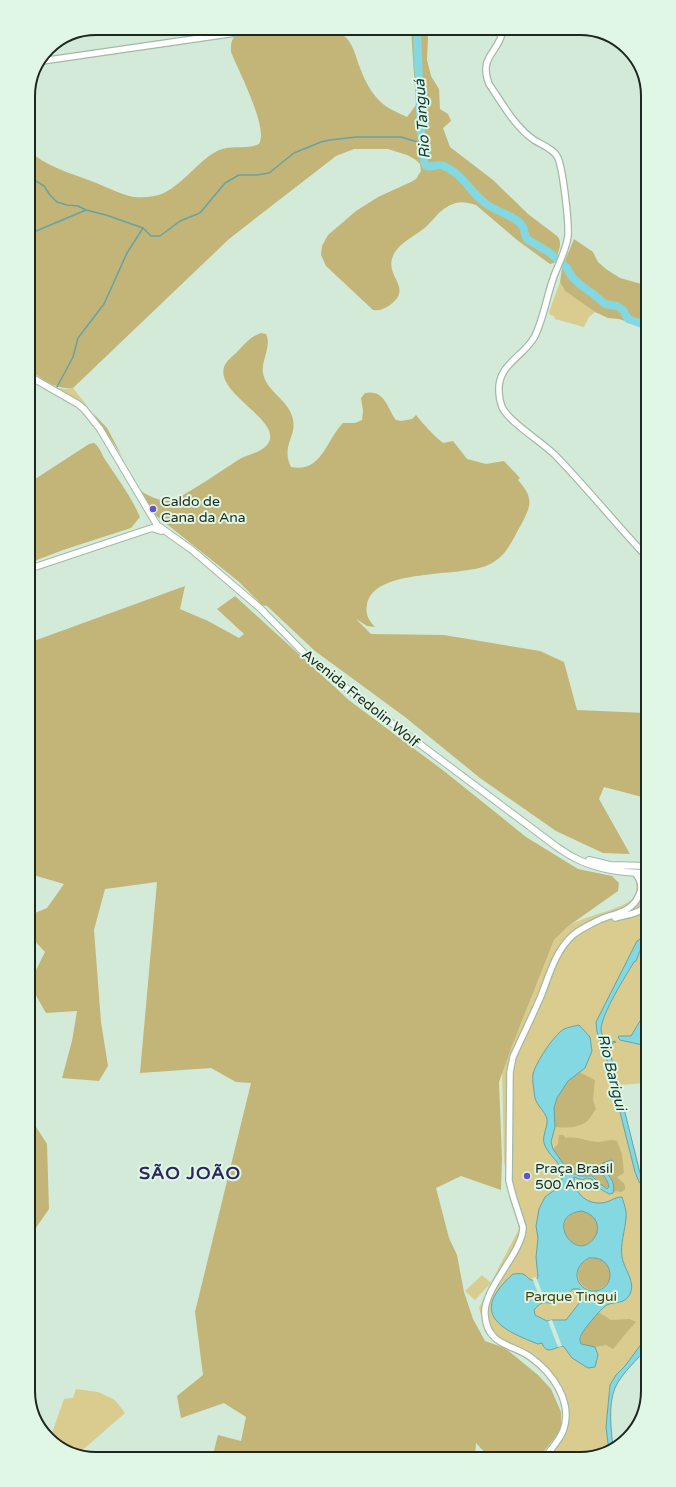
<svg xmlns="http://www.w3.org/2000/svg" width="676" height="1487" viewBox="0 0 676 1487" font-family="'Varela Round',sans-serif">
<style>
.green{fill:#d9cc8e}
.forest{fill:#c3b577}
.water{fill:#84d8e1;stroke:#65a3a7;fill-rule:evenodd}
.pier{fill:#d2ead7}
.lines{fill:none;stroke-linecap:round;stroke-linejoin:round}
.stream{stroke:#65a3a7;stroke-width:1.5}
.river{stroke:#84d8e1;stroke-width:8}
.tertiary-casing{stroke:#a3b9a7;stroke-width:8}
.secondary-casing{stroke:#a3b9a7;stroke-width:8}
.tertiary{stroke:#fff;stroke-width:5.5}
.secondary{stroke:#fff;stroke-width:6}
.poi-dot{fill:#6252cb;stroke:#dff7e4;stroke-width:1.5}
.labels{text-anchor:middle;stroke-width:4;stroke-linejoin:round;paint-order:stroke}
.poi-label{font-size:14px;fill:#1d261f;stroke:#dff7e4;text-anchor:start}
.street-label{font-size:14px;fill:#1d261f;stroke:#dff7e4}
.park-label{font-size:14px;fill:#463c09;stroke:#dff7e4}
.water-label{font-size:15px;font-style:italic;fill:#10393d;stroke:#dff7e4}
.district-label{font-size:18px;font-weight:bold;letter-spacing:1px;fill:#2d2560;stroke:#dff7e4}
.rim{fill:none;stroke:#1d261f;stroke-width:2}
</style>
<rect width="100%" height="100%" fill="#d2ead7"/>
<path class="green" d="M560 282 565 291 595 312 589 317 584 327 555 319 554 316 550 315 549 312Z
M58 388 65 389 73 388 88 407Z
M635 873H647V1083L618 1085 640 1173 647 1181 648 1347C638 1359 621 1374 615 1388 608 1403 611 1431 613 1447L602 1455 552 1456 565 1434 562 1400 546 1374 524 1357 495 1343 485 1327 479 1308 500 1265 519 1229 504 1162 502 1070 554 940C558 936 562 930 567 927 582 916 626 909 634 897 638 889 636 881 635 873Z
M482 1275 491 1283 475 1300 465 1291Z
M76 1389 98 1392 115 1400 125 1413 78 1454 55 1445 46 1433H52L64 1399 73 1398Z"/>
<path class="forest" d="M411 30H427L428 39 427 60 431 76 439 89 440 109 448 114 451 121 443 128 450 147 493 180 528 214 557 236C564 243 557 255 554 263L550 264 517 240 476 205C470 203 462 201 456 203 453 204 449 205 447 207 439 211 434 219 427 226 417 235 398 243 393 256 384 277 414 287 390 305 384 309 380 311 373 310L326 266 321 255 322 246 328 235 356 211 378 197 411 182 416 179 421 171 420 164 416 160 407 155 388 149H354L336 156 229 239 73 388C55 390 43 379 29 370L28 150C45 166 70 173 91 181 105 186 119 194 134 197 144 198 155 197 164 193 184 183 197 162 217 151 230 144 246 150 259 144 269 128 238 70 231 52 230 35 237 32 253 31 268 31 335 30 344 36 353 42 356 58 360 68 364 78 369 89 376 97 384 107 396 112 407 117L416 105Z
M574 239 593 252 598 262 606 269 620 278 645 285V328L619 319 608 318 595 312 565 291 560 282 562 268Z
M261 333 266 334C272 346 261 360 263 373 266 391 287 399 292 416 299 436 280 444 291 467 322 473 326 440 343 423H355L362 420 363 411 361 398 365 393C385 389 387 408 396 420L401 421 412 419 416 415C424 425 433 435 443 443L453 441 467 459 486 464 504 461 520 478 518 480C533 497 532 504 522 523 512 540 507 557 488 565 460 578 373 567 367 605 365 614 369 621 375 627L367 626 356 619 371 634 444 635 540 651 564 662 577 710 646 713V798L604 787 599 799 630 854 603 853 556 831 480 778 405 717 315 651 267 606 262 605 238 581 154 514 141 491C152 498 163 503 176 499 198 487 217 474 238 460 247 454 263 453 269 442 280 419 216 394 224 367 226 361 233 356 238 351 245 344 251 336 261 333Z
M93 413 107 428 123 458 120 453Z
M94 443C100 447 101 453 104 458 117 478 131 496 140 517L131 528 63 550 29 563V483L89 444Z
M185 586 180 609 208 621 239 638 244 634 217 609 235 596 350 701 444 771 526 837 578 869 612 876 619 883 618 891 567 927 554 940 512 1046 499 1082 502 1158 501 1190 461 1176 436 1188 449 1238 457 1255 464 1292 473 1319 485 1341 505 1348 538 1375 551 1389 561 1412V1430L540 1456H488L476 1443 475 1456 212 1458 218 1435 241 1441 246 1417 224 1403 181 1418 177 1396 203 1375 195 1312 251 1083 236 1082 211 1068 140 1073 157 882 105 889 94 930 101 1022 108 1066 99 1081 62 1078 72 1041 77 1011 46 1013 31 987V980L45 952 30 936V915L47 908 64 884 30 874V644L31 642Z
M579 1072 595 1080 593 1100 596 1109C593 1113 590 1119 586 1122 578 1128 565 1128 555 1127 555 1121 553 1114 554 1108 555 1093 568 1081 579 1072Z
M31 1119 47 1144 49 1209 31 1235Z
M559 1135H563L566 1138C577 1136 586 1141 598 1142 604 1142 611 1138 617 1141L622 1154 624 1173 617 1177C621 1182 626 1182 625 1190L621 1192 616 1191 613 1193C615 1183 610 1176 603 1170V1168L612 1164 603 1163 598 1170C603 1174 608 1180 609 1187L608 1189 588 1175C568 1179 563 1162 553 1149L558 1144Z
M564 1228a17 17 0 1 1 34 0a17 17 0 1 1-34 0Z
M578 1274a16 16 0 1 1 32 0a16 16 0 1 1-32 0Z
M598 1312 611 1320 630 1319 636 1322 627 1332 613 1349 606 1345 595 1347 581 1344C578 1331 591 1322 598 1312Z"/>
<path class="water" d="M647 935V942C638 950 640 953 636 961L634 962C625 977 602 1013 601 1029 601 1034 604 1039 606 1044L615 1041 616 1042 607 1045 611 1056 640 1173 647 1181V1189L639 1182 635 1172 605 1052 597 1032 596 1022 637 941Z
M647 999V1046L620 1040 618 1037 619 1036H631L643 1016 644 1008Z
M579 1025 590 1037 592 1051 585 1068 568 1081 557 1098 554 1108 555 1127 551 1142 553 1149 569 1172 580 1176H592L598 1182 607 1189 609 1187C608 1180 603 1174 598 1170L603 1163 611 1160 613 1161V1163L606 1166 603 1170C610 1176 616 1183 613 1193L609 1194C602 1190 595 1186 592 1179L586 1178 582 1180 574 1177C574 1192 585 1204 601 1203 609 1203 614 1197 622 1197 624 1204 627 1211 626 1218 625 1231 620 1244 622 1257 624 1269 636 1282 630 1294 625 1305 614 1301 607 1305 601 1308 581 1332 580 1338 580 1339 580 1342 581 1344L595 1347 598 1355 595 1367 588 1368 572 1358 564 1347 562 1346C554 1348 546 1355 542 1343L538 1344C496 1328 471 1312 513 1274 516 1274 520 1273 523 1274 529 1277 530 1283 537 1279L538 1277 536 1257 538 1238 536 1226 539 1209 545 1197 560 1186C561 1182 563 1176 562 1171 560 1162 547 1154 544 1143 542 1135 548 1127 547 1119 545 1111 537 1106 535 1098 534 1091 532 1080 533 1074 536 1062 554 1035 564 1029 569 1027 574 1026 579 1025ZM582 1211C594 1215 599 1221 597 1233 579 1270 541 1215 582 1211ZM589 1258C615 1255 617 1290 594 1291 588 1291 583 1288 580 1284 573 1274 579 1263 589 1258ZM573 1289H579L584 1293V1297L566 1320H552L547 1321 535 1315 534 1310C545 1297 546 1306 557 1302 563 1300 568 1293 573 1289Z
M648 1335V1347C638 1359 621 1374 615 1388 608 1404 611 1430 613 1447L609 1451 606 1427 610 1385 616 1375 625 1366Z"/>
<path class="pier" d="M536 1277 546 1302 542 1303 532 1278Z
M552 1320 562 1346 558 1347 548 1321Z"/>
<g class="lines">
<path class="stream" d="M28 176 44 186 50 195 57 202 67 205 78 206 86 210 106 215 143 228 151 236H160L180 221 200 213 225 183 239 175H257L269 173 294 153 321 142 330 140 356 137H401L424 144
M29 234 86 210
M57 387 73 357 78 338 104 304 127 253 143 228
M511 1453 512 1456"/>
<path class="river" d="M417 30 421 135 425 147 424 161 426 166C432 168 437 163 444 166 463 174 470 192 485 203 496 212 511 214 520 223 526 228 523 234 527 239L550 253 566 267 573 278 583 287 592 293 605 304 617 306 623 310 628 319 645 325"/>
<g class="tertiary-casing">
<path id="tertiary" d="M503 29C500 53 478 55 489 84 502 103 515 127 534 140 542 145 554 149 558 158 563 170 569 222 568 236 566 250 559 263 554 276 547 295 544 317 535 336 524 357 497 364 499 392 499 397 500 402 502 407 509 422 542 442 555 455 587 488 615 523 646 556
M42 61 249 31
M615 918C626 915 638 914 647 906
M546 1456C552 1448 560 1439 563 1431 574 1402 552 1372 529 1356 511 1344 487 1345 485 1315 482 1289 523 1253 523 1227L513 1196 509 1181 510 1072 513 1057C522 1037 532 1017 541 996 549 976 555 951 573 935 580 929 591 924 599 920 614 913 632 913 639 895 643 887 641 880 635 873"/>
</g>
<g class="secondary-casing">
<path id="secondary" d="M29 376 78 404 84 409 100 429 157 525 192 550 261 609 305 654 361 700 557 847C562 850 567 854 573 857 595 869 622 873 647 873
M29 569 152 528 161 531
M589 860 610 865 647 866"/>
</g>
<use href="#tertiary" class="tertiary"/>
<use href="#secondary" class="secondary"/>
</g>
<g class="poi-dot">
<circle cx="153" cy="509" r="4"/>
<circle cx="527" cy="1176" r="4"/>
</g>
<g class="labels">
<g class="poi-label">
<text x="161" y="506">Caldo de<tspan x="161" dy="16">Cana da Ana</tspan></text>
<text x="535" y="1173">Praça Brasil<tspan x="535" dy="16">500 Anos</tspan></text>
</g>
<g class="street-label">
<text transform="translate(361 698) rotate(39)" y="5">Avenida Fredolin Wolf</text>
</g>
<g class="park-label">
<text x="571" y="1301">Parque Tingui</text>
</g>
<g class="water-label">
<text transform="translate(422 119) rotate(-94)" y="5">Rio Tanguá</text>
<text transform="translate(612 1072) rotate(76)" y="5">Rio Barigui</text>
</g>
<g class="district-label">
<text x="190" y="1179">SÃO JOÃO</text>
</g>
</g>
<path d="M0 0H676V1487H0ZM96 35H580A61 61 0 0 1 641 96V1391A61 61 0 0 1 580 1452H96A61 61 0 0 1 35 1391V96A61 61 0 0 1 96 35Z" fill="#dff7e4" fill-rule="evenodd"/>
<path class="rim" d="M96 35H580A61 61 0 0 1 641 96V1391A61 61 0 0 1 580 1452H96A61 61 0 0 1 35 1391V96A61 61 0 0 1 96 35Z"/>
</svg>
